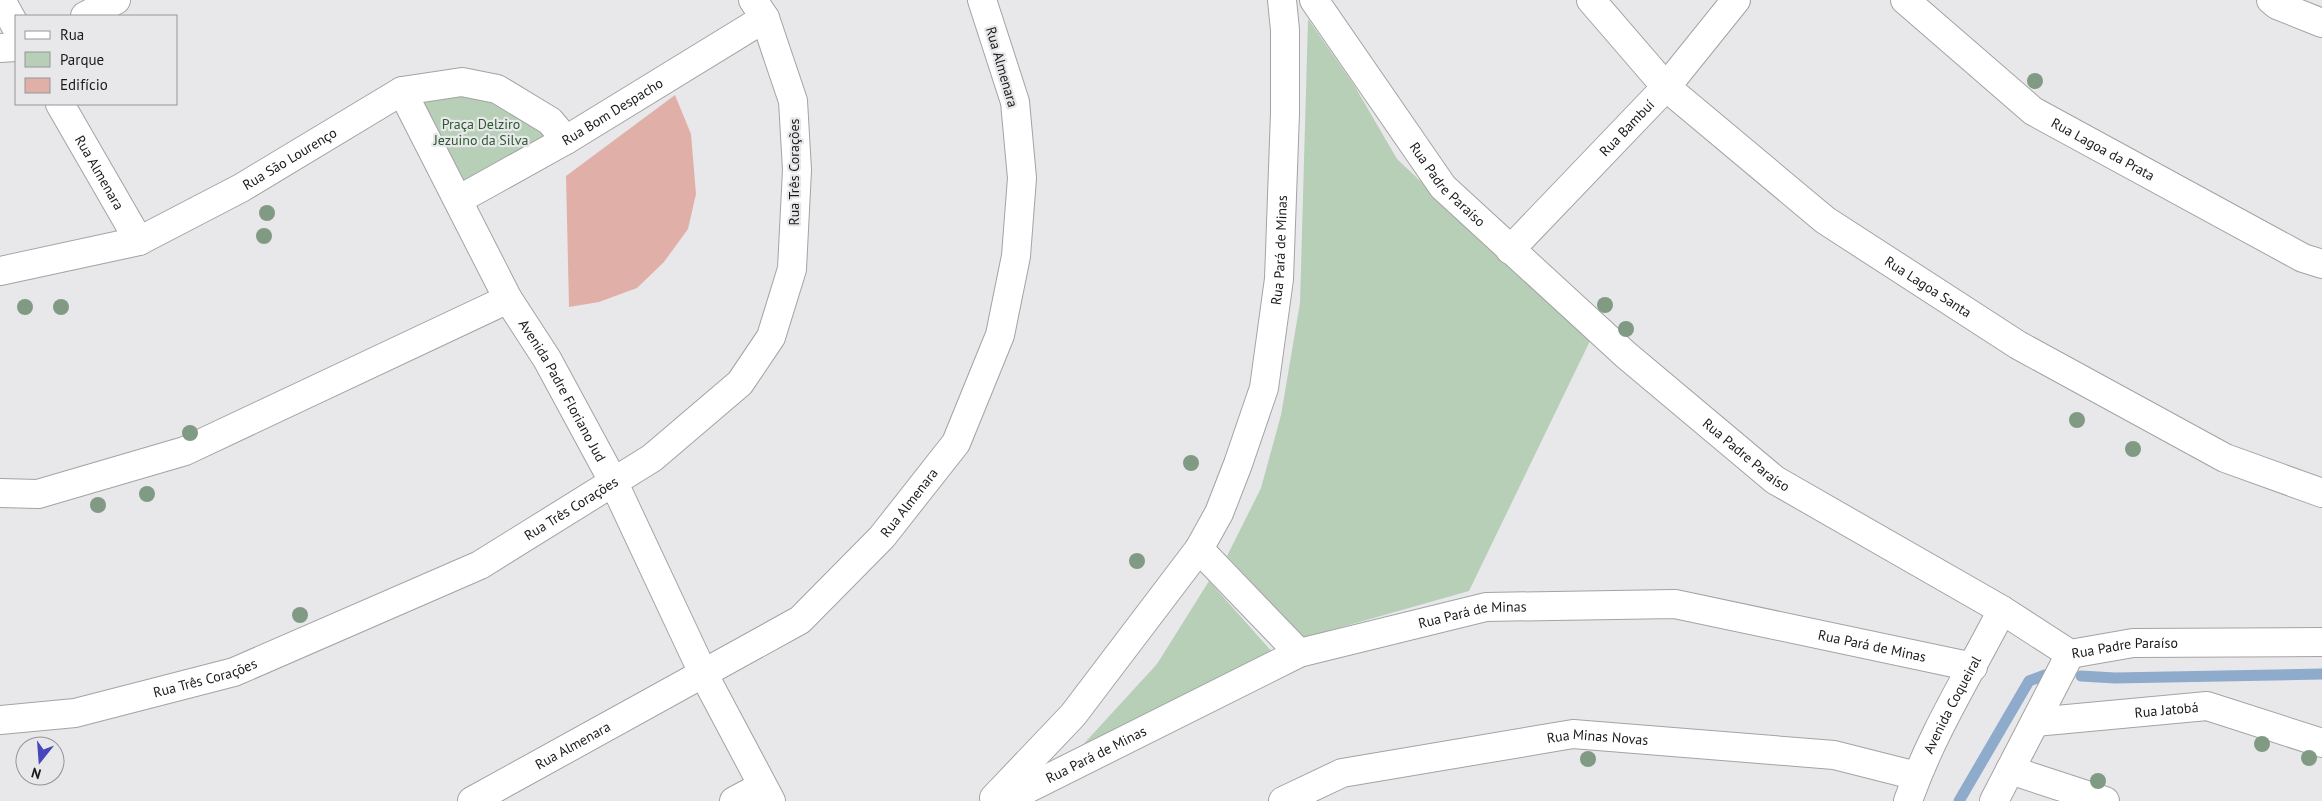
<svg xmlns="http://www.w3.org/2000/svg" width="2322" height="801" viewBox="0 0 2322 801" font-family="'PT Sans',sans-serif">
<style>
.green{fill:#b6cfb6}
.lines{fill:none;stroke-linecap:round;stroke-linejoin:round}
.stream{stroke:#8eabcc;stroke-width:11}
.building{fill:#e0b0a8}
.street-casing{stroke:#a3a3a5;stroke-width:30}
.street{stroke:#fff;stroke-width:28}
.tree{fill:#809a83}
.labels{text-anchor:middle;stroke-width:4.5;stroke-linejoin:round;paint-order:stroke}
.street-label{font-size:14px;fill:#1a1a1b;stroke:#e8e8eb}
.park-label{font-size:14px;fill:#2b5a2e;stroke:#e8e8eb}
</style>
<rect width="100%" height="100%" fill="#e8e8eb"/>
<path class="green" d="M1308 19 1354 85 1397 159 1590 341 1469 591 1303 638 1227 556 1261 488 1281 415 1300 303Z
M460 88 498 94 556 138 464 186 417 100Z
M1209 581 1274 654 1079 749 1157 664Z"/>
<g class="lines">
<path class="stream" d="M2081 676 2115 678 2322 674
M1959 801 2029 681 2045 675"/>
</g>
<path class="building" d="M675 95 691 134 696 194 688 229 664 262 637 288 599 302 569 307 566 176Z"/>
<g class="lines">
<g class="street-casing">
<g id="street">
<path d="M1 0 16 27"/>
<path id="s1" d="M1314 0 1443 187 1626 355 1775 480 2002 610 2070 654 2133 643 2322 642"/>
<path id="s2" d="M1591 0 1666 87 1825 220 2018 345 2225 458 2322 493"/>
<path id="s3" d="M1905 0 2033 111 2303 258 2322 264"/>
<path d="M2271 0 2277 5 2322 23"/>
<path d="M85 16 116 0"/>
<path d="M0 48 16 47"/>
<path id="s4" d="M402 91 508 299 547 359 613 481 703 673 771 801"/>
<path id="s5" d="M60 104 139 241"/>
<path id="s6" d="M458 200 566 140 765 18"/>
<path id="s7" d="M1510 250 1666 87 1736 0"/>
<path id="s8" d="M0 271 139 241 241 188 402 91 462 82 497 89 550 121 566 140"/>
<path d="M0 493 38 494 185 451 508 299"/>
<path d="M1199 549 1299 653"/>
<path id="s9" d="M0 720 75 713 234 672 480 565 652 458 740 383 771 337 792 269 797 170 793 101 765 18 753 0"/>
<path id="s10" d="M2035 722 2207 706 2322 743"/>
<path d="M2010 770 2105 801"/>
<path id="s11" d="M994 798 1073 715 1199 549 1219 513 1238 464 1264 388 1279 279 1285 113V30L1282 0"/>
<path id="s12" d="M472 801 800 620 882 537 956 443 1000 335 1016 256 1022 178 1015 102 982 0"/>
<path d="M734 801 762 786"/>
<path id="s13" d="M1003 801 1299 653 1486 607 1675 604 1973 667"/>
<path id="s14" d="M1283 801 1342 773 1573 734 1834 755 1917 776"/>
<path id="s15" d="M1908 801C1931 734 1970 673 2002 610"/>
<path d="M1994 801 2070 654"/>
</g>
</g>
<use href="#street" class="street"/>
</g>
<g class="tree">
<circle cx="2035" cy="81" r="8"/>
<circle cx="267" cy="213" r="8"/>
<circle cx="264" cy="236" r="8"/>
<circle cx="1605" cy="305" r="8"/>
<circle cx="25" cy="307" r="8"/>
<circle cx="61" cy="307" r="8"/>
<circle cx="1626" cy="329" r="8"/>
<circle cx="2077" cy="420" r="8"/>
<circle cx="190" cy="433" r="8"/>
<circle cx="2133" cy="449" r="8"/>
<circle cx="1191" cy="463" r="8"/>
<circle cx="147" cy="494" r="8"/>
<circle cx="98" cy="505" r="8"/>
<circle cx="1137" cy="561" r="8"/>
<circle cx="300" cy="615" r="8"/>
<circle cx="2262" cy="744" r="8"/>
<circle cx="2309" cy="758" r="8"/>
<circle cx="1588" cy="759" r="8"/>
<circle cx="2098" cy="781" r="8"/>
</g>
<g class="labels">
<g class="street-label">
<text transform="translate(1002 67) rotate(74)" y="5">Rua Almenara</text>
<text dy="5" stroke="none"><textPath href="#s6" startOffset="178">Rua Bom Despacho</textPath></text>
<text dy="5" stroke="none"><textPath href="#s7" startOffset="169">Rua Bambuí</textPath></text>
<text dy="5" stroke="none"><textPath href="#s3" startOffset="249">Rua Lagoa da Prata</textPath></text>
<text dy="5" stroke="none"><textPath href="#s8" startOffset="314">Rua São Lourenço</textPath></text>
<text dy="5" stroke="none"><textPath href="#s5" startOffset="79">Rua Almenara</textPath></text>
<text transform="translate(794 172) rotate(-90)" y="5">Rua Três Corações</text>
<text dy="5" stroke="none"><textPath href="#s1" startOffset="228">Rua Padre Paraíso</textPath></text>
<text dy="5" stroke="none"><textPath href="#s11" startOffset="636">Rua Pará de Minas</textPath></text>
<text dy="5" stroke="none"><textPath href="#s2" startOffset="445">Rua Lagoa Santa</textPath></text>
<text dy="5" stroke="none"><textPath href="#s4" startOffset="340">Avenida Padre Floriano Jud</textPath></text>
<text dy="5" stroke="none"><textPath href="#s1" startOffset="632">Rua Padre Paraíso</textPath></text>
<text dy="5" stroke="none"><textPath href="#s12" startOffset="535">Rua Almenara</textPath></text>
<text dy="5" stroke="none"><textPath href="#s9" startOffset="615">Rua Três Corações</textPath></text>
<text dy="5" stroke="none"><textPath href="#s13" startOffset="509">Rua Pará de Minas</textPath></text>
<text dy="5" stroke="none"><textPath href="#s13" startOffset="914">Rua Pará de Minas</textPath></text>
<text dy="5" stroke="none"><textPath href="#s1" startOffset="1068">Rua Padre Paraíso</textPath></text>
<text dy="5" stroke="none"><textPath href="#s9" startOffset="210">Rua Três Corações</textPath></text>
<text dy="5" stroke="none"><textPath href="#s15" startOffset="106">Avenida Coqueiral</textPath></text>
<text dy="5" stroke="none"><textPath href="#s10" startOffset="132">Rua Jatobá</textPath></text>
<text dy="5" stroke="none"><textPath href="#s14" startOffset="324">Rua Minas Novas</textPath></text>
<text dy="5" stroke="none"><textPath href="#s12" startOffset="115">Rua Almenara</textPath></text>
<text dy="5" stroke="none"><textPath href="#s13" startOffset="104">Rua Pará de Minas</textPath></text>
</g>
<g class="park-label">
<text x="481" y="129">Praça Delziro<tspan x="481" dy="16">Jezuino da Silva</tspan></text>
</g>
</g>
<rect x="15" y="15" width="162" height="90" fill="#e8e8eb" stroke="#969698"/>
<rect x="25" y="31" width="25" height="8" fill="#ffffff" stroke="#969698"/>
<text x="60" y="40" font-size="15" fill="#1a1a1b">Rua</text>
<rect x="25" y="52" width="25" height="15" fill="#b6cfb6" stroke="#969698"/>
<text x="60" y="65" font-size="15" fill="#1a1a1b">Parque</text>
<rect x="25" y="78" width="25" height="15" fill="#e0b0a8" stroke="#969698"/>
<text x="60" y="90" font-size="15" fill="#1a1a1b">Edifício</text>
<g transform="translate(40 761) rotate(197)"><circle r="24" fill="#e8e8eb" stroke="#969698"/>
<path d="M0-4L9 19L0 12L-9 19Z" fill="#4746bb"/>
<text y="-8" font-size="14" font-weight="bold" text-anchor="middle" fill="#1a1a1b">N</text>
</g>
</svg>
